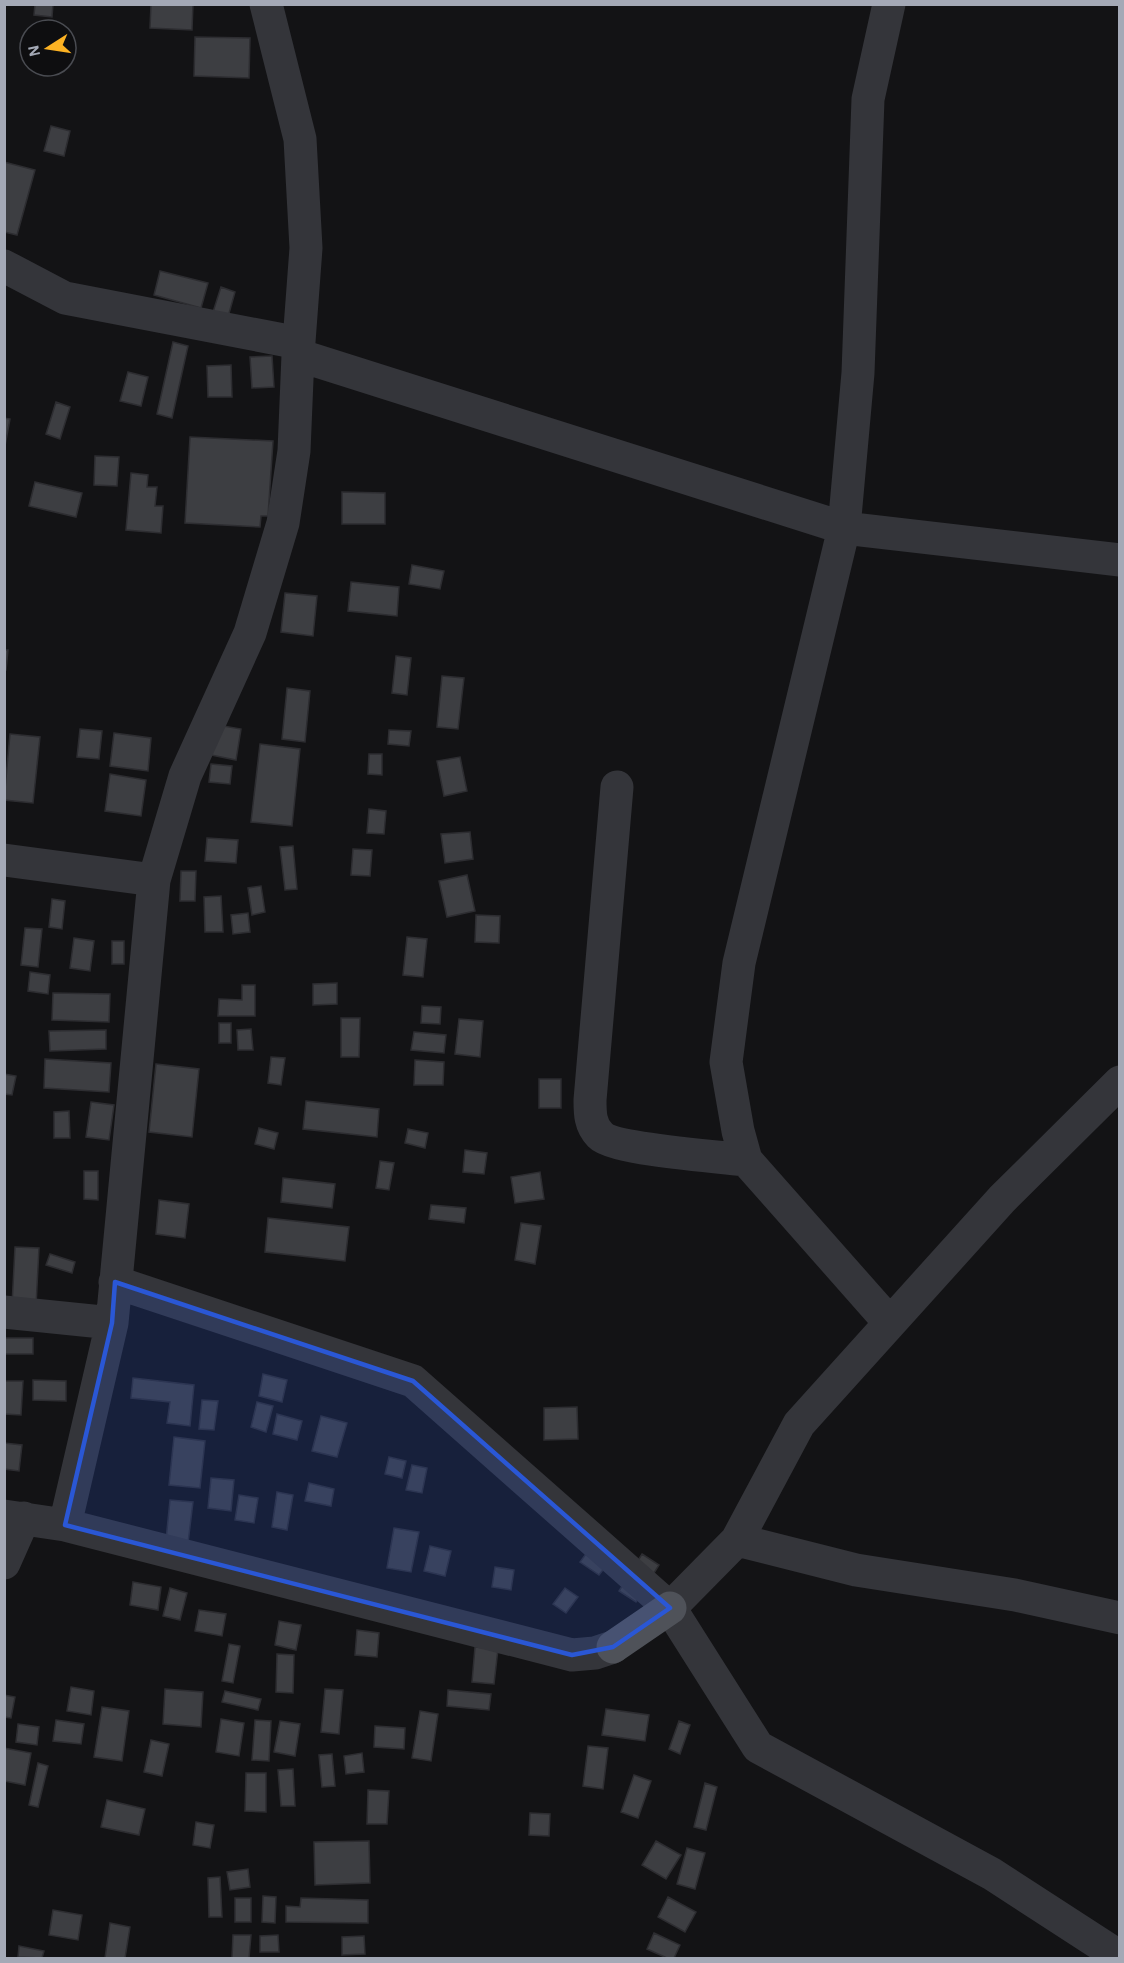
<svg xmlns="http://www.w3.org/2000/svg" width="1124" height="1963" viewBox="0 0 1124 1963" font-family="'Alegreya Sans',sans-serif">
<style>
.building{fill:#3d3e42;stroke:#2d2d31;stroke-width:1.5}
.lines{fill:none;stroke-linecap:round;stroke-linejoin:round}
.minor{stroke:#34353a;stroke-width:33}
.major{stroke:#4f5259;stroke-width:33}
.marked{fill:#2a57d5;fill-opacity:0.2;stroke:#2a57d5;stroke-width:4.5;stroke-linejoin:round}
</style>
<rect width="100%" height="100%" fill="#131315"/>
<path class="building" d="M35 4H53L52 17 34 15Z
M151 4H193L192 30 150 28Z
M195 37 250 38 249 78 194 76Z
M51 126 70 131 64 156 44 151Z
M4 162 35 170 17 235 4 232Z
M160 271 208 283 201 308 154 295Z
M221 287 235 292 228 317 213 312Z
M173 342 188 346 172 418 157 414Z
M272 356 274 387 252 388 250 357Z
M231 365 232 397H208L207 366Z
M128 372 148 377 141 406 120 401Z
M56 402 70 407 60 439 46 434Z
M4 418 10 419 4 451Z
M190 437 273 441 268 516H261L260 527 185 523Z
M95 456 119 457 117 486 94 485Z
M131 473 148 475 147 487H157L155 506H163L161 533 126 530Z
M35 482 82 493 76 517 29 506Z
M342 492 385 493V524H342Z
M412 565 444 571 440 589 409 584Z
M351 582 399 587 397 616 348 611Z
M285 593 317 596 313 636 281 632Z
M4 650H8L6 670H4Z
M396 656 411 658 407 695 392 693Z
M442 676 464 678 458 729 437 727Z
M287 688 310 691 305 742 282 739Z
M212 724 241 729 236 760 206 754Z
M80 729 102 731 99 759 77 757Z
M389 730 411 731 409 746 388 744Z
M114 733 151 738 148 771 110 766Z
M10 734 40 737 33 803 4 800Z
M260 744 300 749 292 826 251 822Z
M369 754H382V775L368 774Z
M460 757 467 791 444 796 437 761Z
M211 764 232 766 230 784 209 782Z
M110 774 146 780 141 816 105 811Z
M369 809 386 811 384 834 367 833Z
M470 832 473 859 445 863 441 834Z
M207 838 238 840 236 863 205 861Z
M293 846 297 889 285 890 280 847Z
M353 849 372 850 370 876 351 875Z
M181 871H196L195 901H180Z
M467 875 475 911 447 917 439 881Z
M261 886 265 912 252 915 248 888Z
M221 896 223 932H205L204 897Z
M52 899 65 901 62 929 49 927Z
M248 913 250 932 233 934 231 915Z
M476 915 500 916 499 943 475 942Z
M25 928 42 929 38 967 21 965Z
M407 937 427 939 423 977 403 975Z
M74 938 94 941 90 971 70 968Z
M112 941H124V964H112Z
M30 972 50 975 48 994 28 991Z
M337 983V1004L313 1005V984Z
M242 985H255V1016H218L219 999 242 1000Z
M53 993 110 994 109 1022 52 1020Z
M422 1006 441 1007 440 1024 421 1023Z
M341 1018H360L359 1057H341Z
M459 1019 483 1021 480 1057 455 1054Z
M219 1023H231V1043H219Z
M251 1029 253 1050H238L237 1030Z
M106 1030V1049L50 1051 49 1031Z
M414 1032 446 1035 444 1053 411 1050Z
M271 1057 285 1058 281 1085 268 1083Z
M45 1059 111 1063 109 1092 44 1088Z
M415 1060 444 1062 443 1085H414Z
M156 1064 199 1069 192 1137 149 1132Z
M4 1074 16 1076 12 1095 4 1094Z
M539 1079H561V1108H539Z
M306 1101 379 1109 377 1137 303 1129Z
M91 1102 114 1105 109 1140 86 1137Z
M69 1111 70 1138H54V1112Z
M259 1128 278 1133 274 1149 255 1144Z
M408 1129 428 1133 425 1148 405 1143Z
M465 1150 487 1153 484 1174 463 1172Z
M380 1161 394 1163 389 1190 376 1188Z
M84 1171H98V1200L84 1199Z
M540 1172 544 1199 515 1203 511 1177Z
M283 1178 335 1184 332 1208 281 1202Z
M159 1200 189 1204 185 1238 156 1234Z
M431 1205 466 1208 464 1223 429 1219Z
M268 1218 349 1227 345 1261 265 1252Z
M521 1223 541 1226 535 1264 515 1260Z
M15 1247 39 1248 36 1306 12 1305Z
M50 1254 75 1262 72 1273 46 1265Z
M4 1338H33V1354H4Z
M263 1374 287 1380 282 1402 259 1396Z
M133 1378 194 1385 190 1426 167 1423 170 1402 131 1398Z
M33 1380 66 1381V1401L33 1400Z
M4 1381H23L21 1415 4 1414Z
M202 1400 218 1401 214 1430 199 1429Z
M257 1402 273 1406 266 1432 251 1427Z
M577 1407 578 1439 544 1440V1408Z
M277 1414 302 1421 297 1440 273 1434Z
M321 1416 347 1423 337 1457 312 1451Z
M174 1437 205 1441 200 1488 169 1485Z
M4 1443 22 1445 19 1471 4 1469Z
M389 1457 406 1461 402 1478 385 1474Z
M412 1465 427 1468 422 1493 406 1490Z
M211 1478 234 1480 231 1511 208 1508Z
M309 1483 334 1489 331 1506 305 1501Z
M277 1492 293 1495 287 1530 272 1527Z
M239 1495 258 1498 254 1523 235 1520Z
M170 1500 193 1502 188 1543 166 1540Z
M394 1528 419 1532 411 1572 387 1568Z
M430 1546 451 1551 445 1576 424 1571Z
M591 1547 610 1561 599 1575 580 1562Z
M642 1554 659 1565 636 1602 619 1591Z
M495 1567 514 1570 511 1590 492 1587Z
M133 1582 161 1587 158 1610 130 1605Z
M170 1588 187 1593 180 1620 163 1616Z
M565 1588 578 1597 566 1613 553 1604Z
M199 1610 226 1614 222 1636 195 1631Z
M279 1621 301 1625 296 1650 275 1645Z
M357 1630 379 1633 377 1657 355 1655Z
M229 1644 240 1646 233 1683 222 1681Z
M475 1647 498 1649 494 1684 472 1682Z
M277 1654 294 1655 293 1693 276 1692Z
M71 1687 94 1691 91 1715 67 1711Z
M165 1689 203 1692 201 1727 163 1724Z
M325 1689 343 1690 339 1734 321 1732Z
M448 1690 491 1694 489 1710 447 1706Z
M225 1691 261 1699 258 1710 222 1702Z
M4 1695 15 1697 11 1718 4 1717Z
M102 1707 129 1711 122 1761 94 1757Z
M606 1709 649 1715 645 1741 602 1735Z
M420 1711 438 1714 431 1761 412 1758Z
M221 1719 244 1723 239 1756 216 1752Z
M56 1720 84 1724 81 1744 53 1741Z
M255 1720 271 1721 269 1761 252 1760Z
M280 1721 300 1724 295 1756 274 1752Z
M679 1721 690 1725 680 1754 669 1749Z
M18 1724 39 1727 37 1745 16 1742Z
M375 1726 405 1728 404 1749 374 1747Z
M151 1740 169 1744 162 1776 144 1772Z
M588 1746 608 1748 603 1789 583 1786Z
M4 1748 31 1753 25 1785 4 1781Z
M362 1753 364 1772 346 1774 344 1756Z
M332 1754 335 1786 322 1787 319 1755Z
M38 1763 48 1766 38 1807 29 1805Z
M293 1769 295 1806H281L278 1770Z
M246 1773H266V1812L245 1811Z
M634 1775 651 1781 638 1818 621 1812Z
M705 1783 717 1787 706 1830 694 1827Z
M368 1790 389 1791 387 1824H367Z
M107 1800 145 1809 139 1835 101 1827Z
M530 1813 550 1814 549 1836 529 1835Z
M196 1822 214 1825 210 1848 193 1845Z
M369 1841 370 1883 315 1885 314 1842Z
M656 1841 681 1855 666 1879 642 1865Z
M687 1848 705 1853 695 1889 677 1884Z
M248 1869 250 1887 230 1890 227 1872Z
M220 1877 222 1917H209L208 1878Z
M263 1896 276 1897 275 1923 262 1922Z
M668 1897 696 1912 685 1932 658 1917Z
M235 1898H251V1922H235Z
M301 1898 368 1900V1923L286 1922V1906L300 1907Z
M53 1910 82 1915 78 1940 49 1935Z
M110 1923 130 1927 125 1958H105Z
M654 1933 680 1945 674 1958H667L647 1949Z
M233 1935H251L249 1958H232Z
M278 1935 279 1952H260V1936Z
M364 1936 365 1954 342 1955V1937Z
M19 1946 44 1951 42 1958 18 1957Z"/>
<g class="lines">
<path class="minor" d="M889 4 868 99 858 373 844 528 739 963 726 1062 738 1131 746 1160 890 1323
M4 266 65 298 299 343
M298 355 844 528 1120 560
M617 787 590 1100C590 1113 590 1125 600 1135 613 1149 721 1157 746 1160
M4 860 154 880
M115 1282 413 1381 670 1608 758 1747 992 1874 1120 1957
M4 1312 112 1323
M4 1516 65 1525 572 1655 595 1653 613 1647
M65 1525 112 1323 154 880 185 776 250 633 283 523 294 451 298 355 306 248 300 139 266 4
M737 1540 856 1570 1015 1595 1120 1618
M4 1563 24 1518
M670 1608 737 1540 799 1424 1002 1199 1120 1082"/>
<path class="major" d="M613 1647 670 1608"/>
</g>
<path class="marked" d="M115 1282 413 1381 670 1608 613 1647 572 1655 65 1525 112 1323Z"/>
<rect width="1124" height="1963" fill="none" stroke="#a4a9b6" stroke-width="12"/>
<g transform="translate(48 48) rotate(258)"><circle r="28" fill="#0e0e10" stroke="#4a4c52" stroke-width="1.5"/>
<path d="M0-4.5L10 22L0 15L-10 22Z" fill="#fcb223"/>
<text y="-9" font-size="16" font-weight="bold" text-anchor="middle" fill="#a4a9b6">N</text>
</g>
</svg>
